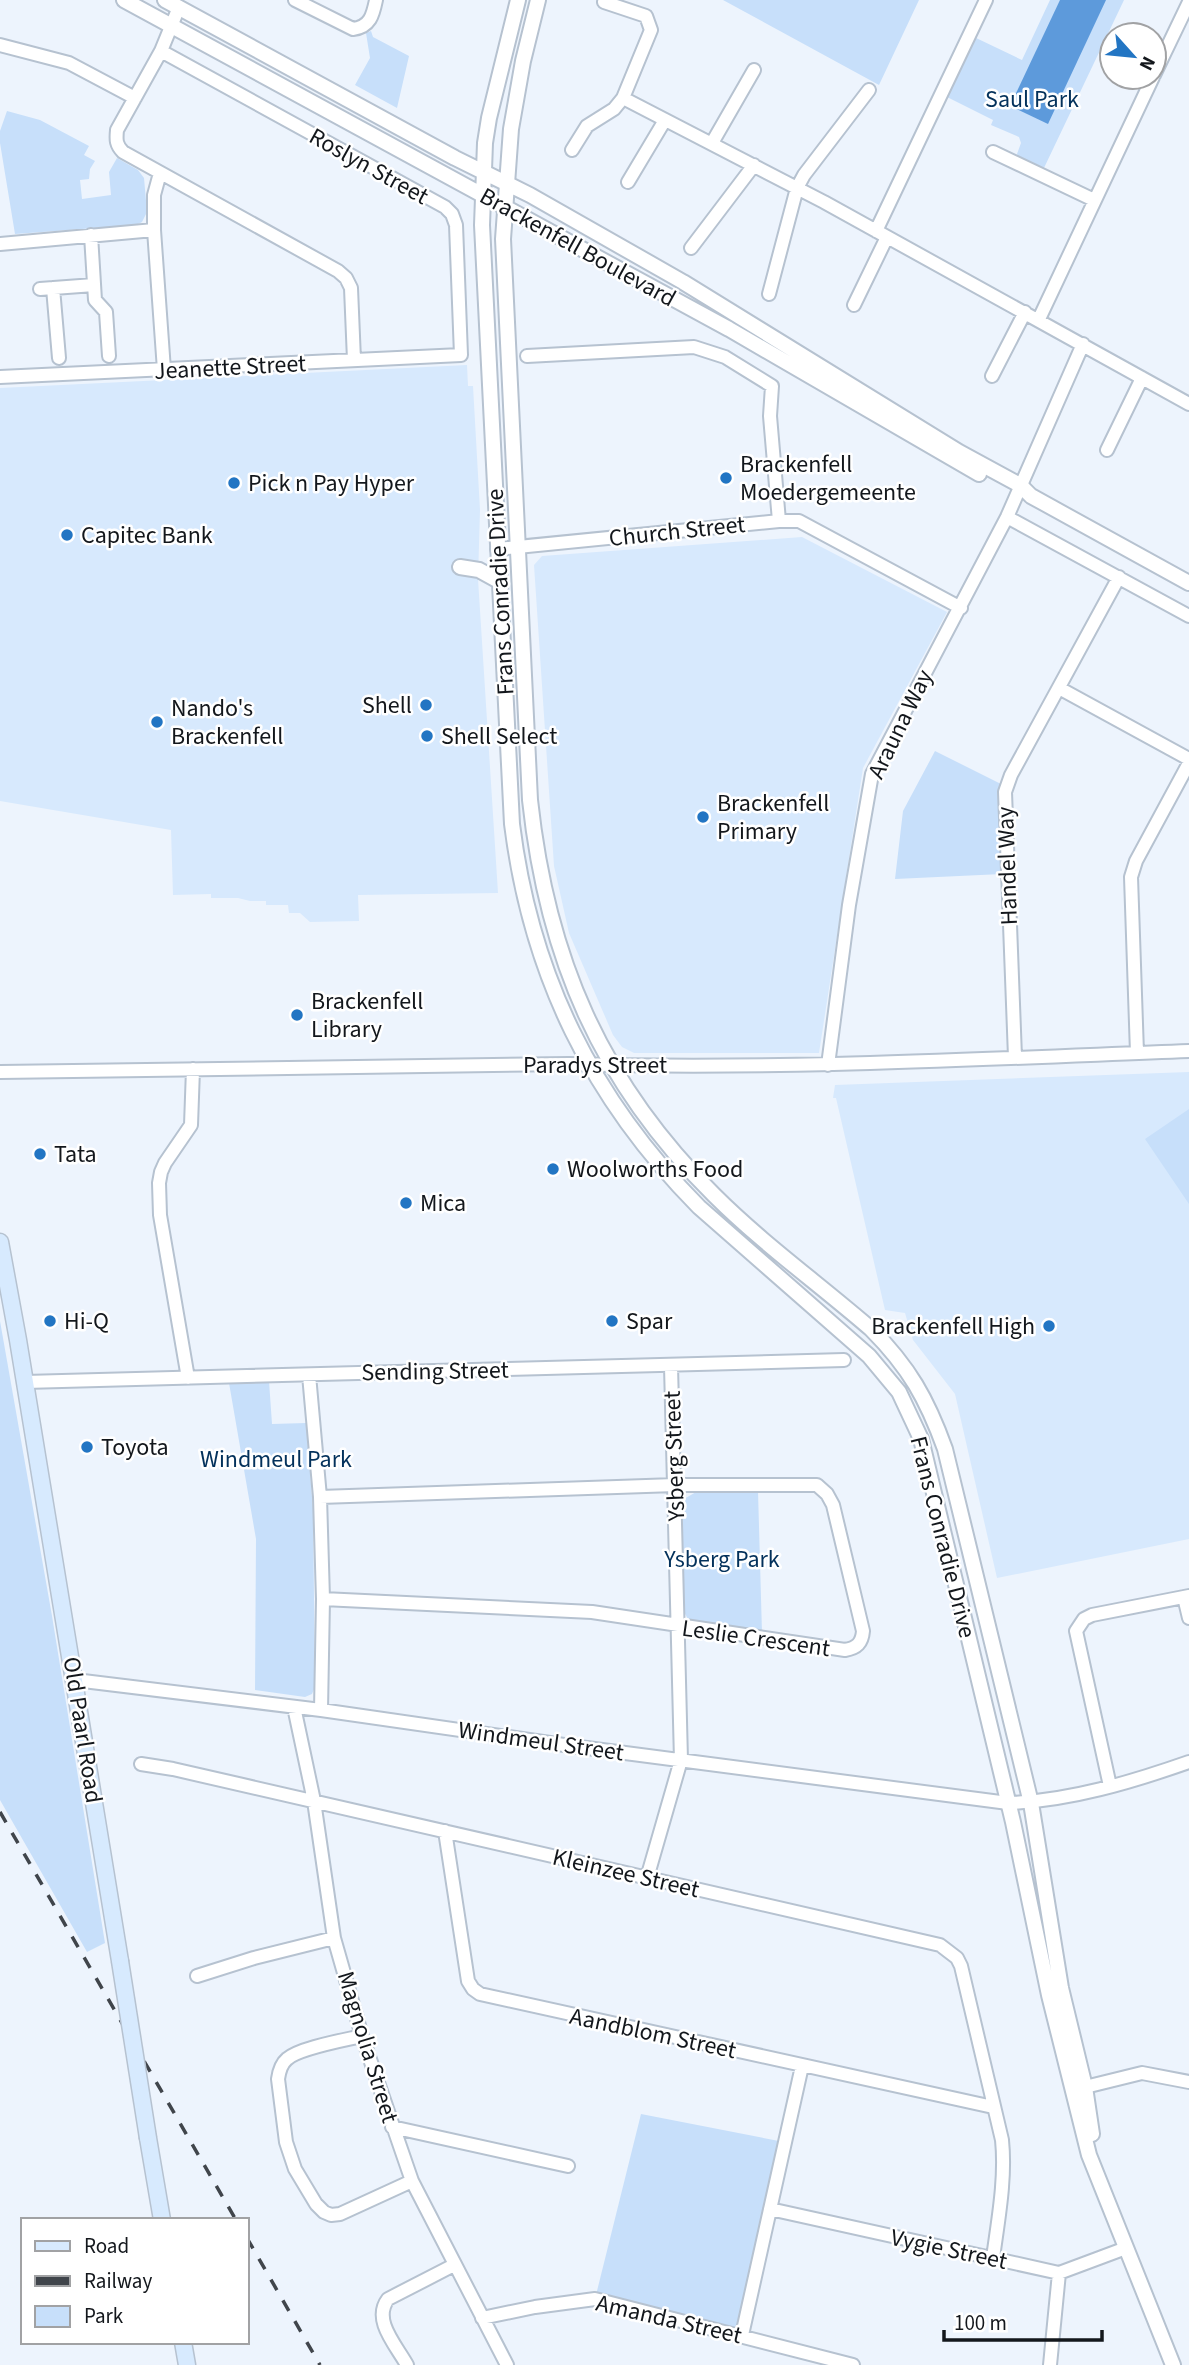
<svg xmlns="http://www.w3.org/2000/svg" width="1189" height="2365" viewBox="0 0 1189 2365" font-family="'Source Sans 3',sans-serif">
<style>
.built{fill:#d7e9fd}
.green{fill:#c7dffa}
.water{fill:#5d9adb}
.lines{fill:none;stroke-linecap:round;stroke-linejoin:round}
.minor-casing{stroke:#b6c2d0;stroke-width:16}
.tertiary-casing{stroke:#b6c2d0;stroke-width:18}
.secondary-casing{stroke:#b6c2d0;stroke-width:19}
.minor{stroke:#fff;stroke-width:12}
.tertiary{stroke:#fff;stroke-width:14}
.secondary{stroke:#d7eafe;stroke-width:16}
.rail{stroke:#40454b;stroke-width:3.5;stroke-dasharray:12 12;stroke-linecap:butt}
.secondary-bridge-casing{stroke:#b6c2d0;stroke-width:19;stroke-linecap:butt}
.secondary-bridge{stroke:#d7eafe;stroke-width:16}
.poi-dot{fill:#2275c3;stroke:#fff;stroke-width:2.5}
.labels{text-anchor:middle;stroke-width:5;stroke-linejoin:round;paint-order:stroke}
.park-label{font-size:24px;fill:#03315b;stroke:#fff}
.street-label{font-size:24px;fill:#13171c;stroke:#fff}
.poi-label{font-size:24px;fill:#13171c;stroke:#fff;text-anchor:start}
</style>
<rect width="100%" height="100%" fill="#edf4fd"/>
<path class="built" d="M467 365 468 386H473L480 510 478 579 498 893 358 895 359 921 310 922 300 913H289L288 905H266V901H250L238 898H211V894L173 895 171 830 0 801V388Z
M802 537 947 612 863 768 819 1053H634L622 1047 613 1035 569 933 554 866 534 565 542 556Z
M1189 1072V1539L997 1578 955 1394 913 1340 905 1313 885 1310 836 1098H833L835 1085Z"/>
<path class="green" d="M723 0H919L879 85Z
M1050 0H1124L1043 170 1019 158 1017 154 1021 143 1019 137 991 125 993 120 945 96 974 37 1022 60Z
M371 31 373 37 409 56 397 108 355 85 370 58 366 33Z
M7 111 40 120 89 146 84 155 95 161 90 169 89 179 80 180 82 199 111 195 109 172 117 158 138 170 144 178 147 212 142 222 136 225 15 234 0 143V131Z
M935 751 1001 784 999 790 1002 874 895 879 903 811Z
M1189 1109V1204L1145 1139Z
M0 1321 52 1616 105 1943 87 1952 0 1800Z
M269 1381 272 1424 306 1423 313 1509 315 1687 312 1694 305 1697 255 1690 256 1539 229 1383Z
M758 1491 762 1633 689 1621 684 1612 682 1507 684 1499 696 1492Z
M641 2114 784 2142 742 2335 595 2299Z"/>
<path class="water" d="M1060 0H1106L1048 124 1010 106Z"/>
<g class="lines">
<g class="minor-casing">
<path id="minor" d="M295 0 353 29C370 27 373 15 376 0
M179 7 161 51 117 130C116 140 116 145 123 152L338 271 346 278 351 288 354 360
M0 45 69 63 135 98
M1154 75 1189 2
M623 98 824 202 1189 404
M712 143 754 70
M572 150 587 126 614 109 623 98 651 30 646 16 604 2
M993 152 1094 200
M160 173 154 195V230L164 370
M628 182 665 120
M876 231 986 0
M91 235 95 300 106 312 109 356
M0 244 154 230
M691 248 754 165
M53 288 59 358
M40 289 94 285
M769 294 797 188 804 175 869 90
M854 305 887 237
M1039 319 1153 77
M527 356 694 347 725 357 772 386 770 416 779 521
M992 376 1025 312
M0 377 461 355 456 225 452 214 445 207 161 51
M1107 450 1142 378
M1007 517 1189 616
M497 549 779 521H799L961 608
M1059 688 1189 759
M1137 1053 1131 877 1136 861 1189 763
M1015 1057 1005 792 1011 775 1119 577
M828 1065 849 905 872 774 1007 517 1083 344
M0 1072 569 1064C776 1070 983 1059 1189 1051
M309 1375 320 1497 323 1599 321 1710
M188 1378 160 1215 159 1183 161 1172 165 1163 191 1125 193 1069
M25 1382 844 1360
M320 1497 675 1485H817L827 1494 833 1505 863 1631C862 1643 857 1648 845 1650L592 1612 323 1599
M1184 1597 1189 1618
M75 1680 321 1710 564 1745 1008 1803C1069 1801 1132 1782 1189 1762
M294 1707 314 1801 334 1938 362 2036 412 2181 507 2365
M141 1764 173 1769 940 1945 957 1958 961 1966 1002 2140C1006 2179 998 2220 993 2258
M1110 1786 1076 1631 1084 1619 1092 1615 1189 1596
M445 1831 468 1981 473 1989 480 1994 993 2107
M647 1878 681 1760 671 1366
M197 1976 254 1958 334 1938
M362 2036C345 2040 299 2048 287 2059 281 2064 279 2072 278 2079L286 2142 295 2169 316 2204 324 2212 331 2215 340 2214 412 2181
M1077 2089 1142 2073 1189 2082
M392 2127 568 2166
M770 2209 1059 2273 1126 2248
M482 2318 535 2307 595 2299 853 2365
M742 2335 802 2066
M407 2365C396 2345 372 2320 388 2299L454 2265
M1050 2365 1059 2273"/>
</g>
<g class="tertiary-casing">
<path id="tertiary" d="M124 0 729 329 979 474
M165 0 455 158 530 195 683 282 959 452 1020 485 1031 496 1189 583
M518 0 489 118 485 143 482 225 512 824C531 975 592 1099 699 1207L869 1356 899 1392 921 1439 1013 1822 1049 1995 1089 2155 1173 2365
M538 0 523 61 511 129 503 239 530 800C547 957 600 1082 714 1195 762 1243 819 1284 871 1329 909 1367 927 1399 945 1449L1031 1803 1061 1988 1085 2087 1092 2134
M460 567 479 570 499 581"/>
</g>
<g class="secondary-casing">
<path id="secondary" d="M0 1242 18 1340 120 1961
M148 2138 162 2220
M183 2342 187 2365"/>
</g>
<use href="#minor" class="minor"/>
<use href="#tertiary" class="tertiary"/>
<use href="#secondary" class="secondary"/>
<path class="rail" d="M0 1812 236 2220
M247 2238 320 2365"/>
<g class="secondary-bridge-casing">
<path id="secondary-bridge" d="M120 1961 148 2138"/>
</g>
<use href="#secondary-bridge" class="secondary-bridge"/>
</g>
<g class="poi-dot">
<circle cx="726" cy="478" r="7"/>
<circle cx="234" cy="483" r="7"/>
<circle cx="67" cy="535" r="7"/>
<circle cx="426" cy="705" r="7"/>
<circle cx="157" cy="722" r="7"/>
<circle cx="427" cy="736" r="7"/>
<circle cx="703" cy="817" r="7"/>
<circle cx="297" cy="1015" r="7"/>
<circle cx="40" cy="1154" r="7"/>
<circle cx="553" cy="1169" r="7"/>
<circle cx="406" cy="1203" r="7"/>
<circle cx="50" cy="1321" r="7"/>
<circle cx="612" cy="1321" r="7"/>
<circle cx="1049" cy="1326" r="7"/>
<circle cx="87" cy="1447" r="7"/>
</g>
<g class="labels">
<g class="park-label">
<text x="1032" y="107">Saul Park</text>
<text x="276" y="1467">Windmeul Park</text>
<text x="722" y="1567">Ysberg Park</text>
</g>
<g class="street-label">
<text transform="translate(369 166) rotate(29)" y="8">Roslyn Street</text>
<text transform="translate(578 247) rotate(29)" y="8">Brackenfell Boulevard</text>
<text transform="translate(230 367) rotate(-3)" y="8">Jeanette Street</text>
<text transform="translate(677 531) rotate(-6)" y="8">Church Street</text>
<text transform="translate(500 592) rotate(-93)" y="8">Frans Conradie Drive</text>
<text transform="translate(900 724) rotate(-64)" y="8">Arauna Way</text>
<text transform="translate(1007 866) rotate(-92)" y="8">Handel Way</text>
<text x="595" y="1073">Paradys Street</text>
<text transform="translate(435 1371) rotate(-1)" y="8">Sending Street</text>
<text transform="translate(674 1456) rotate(-92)" y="8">Ysberg Street</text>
<text transform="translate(943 1537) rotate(76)" y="8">Frans Conradie Drive</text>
<text transform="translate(756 1638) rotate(8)" y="8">Leslie Crescent</text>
<text transform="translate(83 1730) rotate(81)" y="8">Old Paarl Road</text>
<text transform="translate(541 1741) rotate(8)" y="8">Windmeul Street</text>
<text transform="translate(626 1873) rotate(13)" y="8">Kleinzee Street</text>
<text transform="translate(653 2033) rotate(12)" y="8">Aandblom Street</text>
<text transform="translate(368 2047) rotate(73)" y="8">Magnolia Street</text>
<text transform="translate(949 2249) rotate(12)" y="8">Vygie Street</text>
<text transform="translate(669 2319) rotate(13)" y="8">Amanda Street</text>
</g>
<g class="poi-label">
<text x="740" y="472">Brackenfell<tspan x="740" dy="28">Moedergemeente</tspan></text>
<text x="248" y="491">Pick n Pay Hyper</text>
<text x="81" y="543">Capitec Bank</text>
<text x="412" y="713" text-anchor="end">Shell</text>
<text x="171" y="716">Nando's<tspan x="171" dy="28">Brackenfell</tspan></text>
<text x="441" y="744">Shell Select</text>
<text x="717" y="811">Brackenfell<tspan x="717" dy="28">Primary</tspan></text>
<text x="311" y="1009">Brackenfell<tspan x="311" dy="28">Library</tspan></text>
<text x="54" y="1162">Tata</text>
<text x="567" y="1177">Woolworths Food</text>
<text x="420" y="1211">Mica</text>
<text x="64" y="1329">Hi-Q</text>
<text x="626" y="1329">Spar</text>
<text x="1035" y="1334" text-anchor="end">Brackenfell High</text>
<text x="101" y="1455">Toyota</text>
</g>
</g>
<rect x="21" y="2218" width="228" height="126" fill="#ffffff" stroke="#a1a2a4" stroke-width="2"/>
<rect x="35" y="2241" width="35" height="10" fill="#d7eafe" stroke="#a1a2a4" stroke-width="2"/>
<text x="84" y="2253" font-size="21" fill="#13171c">Road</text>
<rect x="35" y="2276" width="35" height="10" fill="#40454b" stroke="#a1a2a4" stroke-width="2"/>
<text x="84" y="2288" font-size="21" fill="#13171c">Railway</text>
<rect x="35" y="2306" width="35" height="21" fill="#c7dffa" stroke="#a1a2a4" stroke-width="2"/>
<text x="84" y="2323" font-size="21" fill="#13171c">Park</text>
<g transform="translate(1133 56) rotate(117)"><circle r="33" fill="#ffffff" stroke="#a1a2a4" stroke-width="2"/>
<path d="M0-5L12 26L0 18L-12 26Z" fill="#2275c3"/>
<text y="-10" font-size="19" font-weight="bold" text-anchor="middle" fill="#13171c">N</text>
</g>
<path d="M944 2330v10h158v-10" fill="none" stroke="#13171c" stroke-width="3.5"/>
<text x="954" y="2330" font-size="21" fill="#13171c" stroke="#ffffff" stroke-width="5" paint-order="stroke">100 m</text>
</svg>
